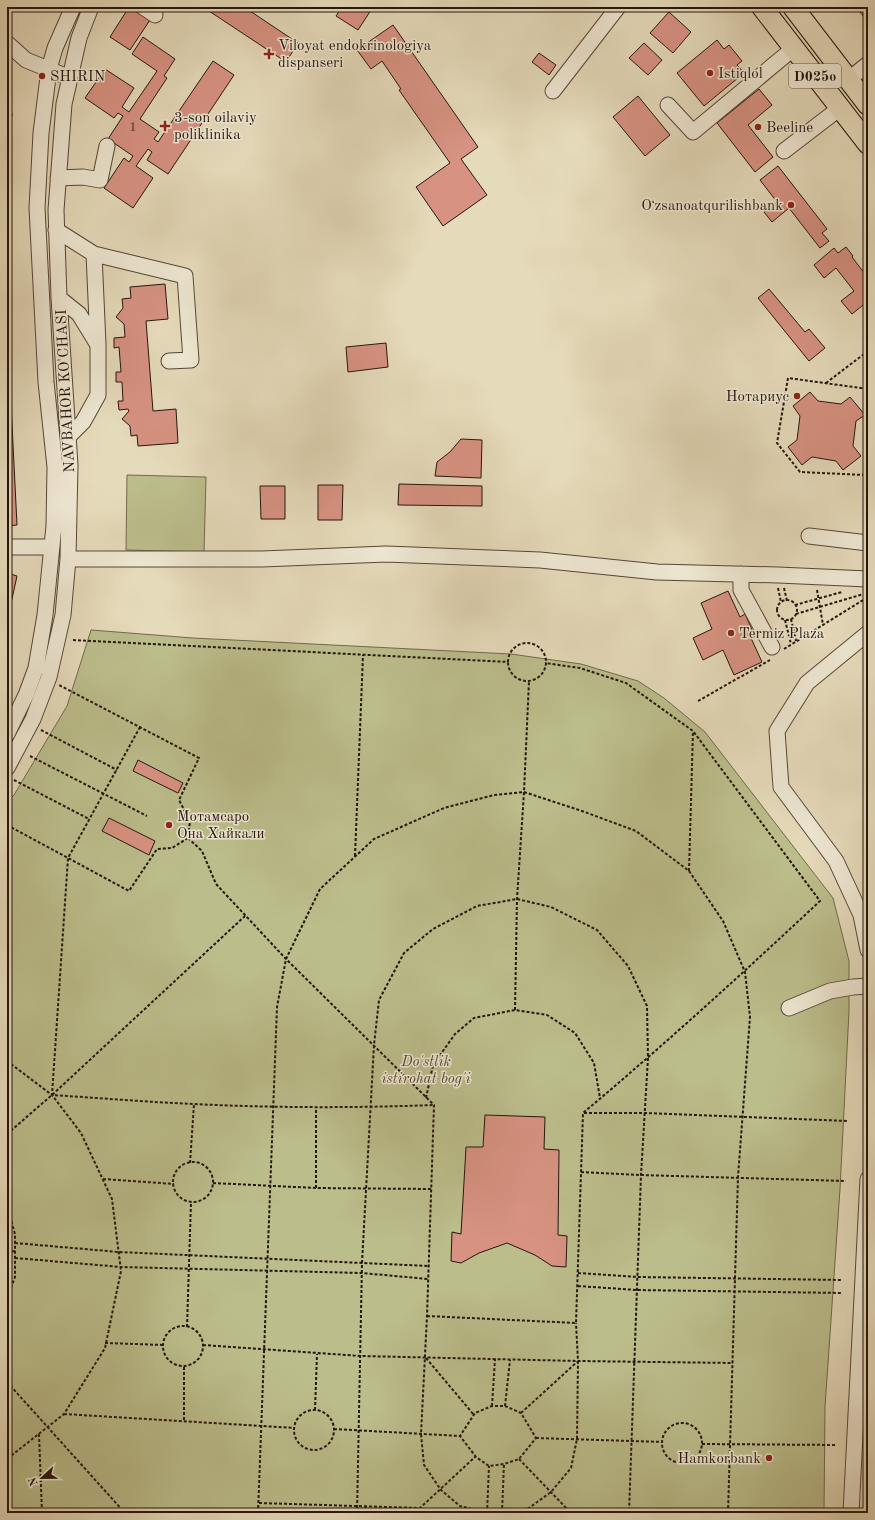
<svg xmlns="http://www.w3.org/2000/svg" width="875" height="1520" viewBox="0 0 875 1520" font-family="'Old Standard TT',serif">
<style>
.green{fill:#bbbd8b;stroke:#70694c}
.building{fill:#d79282;stroke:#26150d}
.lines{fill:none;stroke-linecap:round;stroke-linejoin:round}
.minor-casing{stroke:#564638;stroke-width:17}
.major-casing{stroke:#26150d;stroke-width:22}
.path{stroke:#26150d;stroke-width:2;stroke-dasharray:3 2;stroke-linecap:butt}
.minor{stroke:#eee7d2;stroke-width:15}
.major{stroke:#e5daba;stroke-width:20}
.poi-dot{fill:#8f2418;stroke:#eee7d2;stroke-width:1.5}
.labels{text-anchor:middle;stroke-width:3;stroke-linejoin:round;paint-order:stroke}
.number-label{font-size:13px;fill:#52342a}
.shield{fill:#eee7d2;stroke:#625448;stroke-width:1}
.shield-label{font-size:14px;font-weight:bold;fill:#26150d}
.poi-label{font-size:15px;fill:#26150d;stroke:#eee7d2;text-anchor:start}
.street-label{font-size:15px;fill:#26150d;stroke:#eee7d2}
.park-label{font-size:15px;font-style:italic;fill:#534733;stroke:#eee7d2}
</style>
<rect width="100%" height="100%" fill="#e5daba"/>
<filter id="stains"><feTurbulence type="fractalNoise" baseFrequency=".005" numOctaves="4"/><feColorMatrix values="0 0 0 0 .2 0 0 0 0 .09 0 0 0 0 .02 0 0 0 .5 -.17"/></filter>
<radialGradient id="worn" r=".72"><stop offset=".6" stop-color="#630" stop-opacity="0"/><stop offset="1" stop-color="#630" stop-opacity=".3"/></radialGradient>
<path class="green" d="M127 475 206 477 204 552 126 550Z
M91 630 193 638 511 654 581 664 638 681 664 698 705 732 833 898 849 961V1011L840 1189 825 1407 824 1513H7V802L14 795 67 706Z"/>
<path class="building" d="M129 7H136L152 17 130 50 110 37Z
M203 7H244L298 43 286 62Z
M342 7H373L358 30 336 16Z
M856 7H868V22Z
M669 12 691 32 673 53 650 33Z
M393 25 478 147 461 159 487 195 443 226 416 187 450 163 399 90 401 89 382 61 371 69 357 50Z
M143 37 175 59 164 76 167 78 140 119 159 132 154 139 158 142 213 61 234 75 168 174 147 160 152 152 148 149 136 166 153 178 133 208 104 188 124 158 129 162 133 156 108 139 123 116 118 113 114 118 85 98 105 69 134 88 122 107 129 112 157 71 132 54Z
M717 40 724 49 729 45 742 61 737 65 744 73 704 106 677 73Z
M644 43 662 60 648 75 629 58Z
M539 53 556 65 549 75 532 62Z
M759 89 772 105 748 125 773 157 755 172 717 123Z
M638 96 670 135 645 156 613 117Z
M7 112 12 113 7 170Z
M778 166 827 229 822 233 829 241 820 248 789 208 772 222 764 212 777 202 760 180Z
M846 247 853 256 852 257 868 278V301L852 314 841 301 854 291 836 268 824 278 814 265 834 248 838 253Z
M165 284 168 319 146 321 153 411 176 409 178 443 138 446 137 435 131 436 130 426 122 419 129 411 128 409 119 410 118 401H123L122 382H116V372H121L119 347 114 348V338L125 337 124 324 116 317 123 308 122 299 131 298 130 287Z
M769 289 805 332 809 329 825 348 809 361 758 298Z
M7 343H8L17 525 7 526Z
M386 343 388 367 348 372 346 347Z
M810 392 818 401 841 404 850 397 865 415 856 421 853 446 861 456 843 470 836 461 812 457 802 465 788 447 797 440 800 416 793 406Z
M461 439 482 440 481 478 435 476 437 462 450 452Z
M399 484 482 486V506L398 505Z
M318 485H343L342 520H318Z
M260 486H285V519H261Z
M7 573 17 576 7 622Z
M728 591 740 617 745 614 755 636 751 638 762 662 734 675 723 650 703 660 693 638 712 629 701 603Z
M138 760 183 783 178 793 133 771Z
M109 818 155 841 149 855 102 831Z
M485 1115 545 1117 544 1149 559 1150 558 1235 567 1236 566 1267 552 1266 535 1255 507 1243 479 1253 461 1263 451 1261 452 1232 461 1234 466 1147H483Z"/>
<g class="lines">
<g class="minor-casing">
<path id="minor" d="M143 7 155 15
M7 43 26 60 70 78
M848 80 868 64
M553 91 618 7
M668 105 693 132 794 48
M784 151 840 108
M58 178 83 177 100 180 107 146
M56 230 94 254 98 344
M94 254 185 276 191 360 169 361
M59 298 79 314 98 345V395L83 422 69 436
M809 536 868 543
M7 547H52
M68 559H262L386 554 540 560 657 572 778 575 868 579
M741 574V590L772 647
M868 633 807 683 777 731 781 787 836 861 861 915 868 950
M7 734 26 695 36 668 45 615 54 526 55 467 46 382 37 208 41 133 49 69 55 48 73 7
M7 768 33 719 49 677 63 615 68 559 70 465 59 298 56 210 64 104 79 38 91 7
M789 1008 830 991 853 987 868 986
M851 1513 868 1179"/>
</g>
<g class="major-casing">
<path id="major" d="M762 7 868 144
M793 7 868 105"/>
</g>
<path class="path" d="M826 383 868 351
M868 447 865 475 868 479
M865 475 800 472 777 443 788 378 868 389
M778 588 781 602
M784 588 787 601
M817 590 823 625
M777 610a10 10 0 1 1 20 0a10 10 0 1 1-20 0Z
M795 605 842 592
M796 614 867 593
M791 619 796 641
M785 620 791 644
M73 640 508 662
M508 662a19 19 0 1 1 38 0a19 19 0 1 1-38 0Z
M784 649 868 597
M698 701 770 660
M140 727 68 858 52 1095C99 1098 147 1102 194 1104 274 1108 354 1108 434 1105
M41 730 117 770
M30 756 147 816
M14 780 89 819
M7 825 129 891 157 849 172 848 188 838 190 821 179 800 199 758 59 685
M188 838 202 851 216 884 286 959 434 1105 427 1316 421 1434 424 1465 441 1490 460 1506 488 1513
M355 856 363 655
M689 871 693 731
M515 1010 517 899 524 792 529 681
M7 1061 52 1095 81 1133 112 1199 121 1271 105 1348 64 1414 7 1459
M426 1098 433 1065 455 1034 474 1018 515 1010 547 1015 575 1033 594 1063 600 1098
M584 1113H645L848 1121
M7 1134 52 1095 245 916
M173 1182a20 20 0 1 1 40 0a20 20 0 1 1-40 0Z
M190 1163 194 1104
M581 1172 641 1175 846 1181
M103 1179 174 1184
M213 1183 316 1188 431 1189
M316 1188V1107
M7 1207 15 1234V1277L7 1298
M15 1243 119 1252 429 1266
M7 1252 15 1251
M15 1258 121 1267 362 1273 428 1279
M578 1273 638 1277 842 1280
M578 1286 637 1290 842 1293
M427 1316 576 1323 583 1113C664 1045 742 974 820 901L693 731 626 683 580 668 545 663
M163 1346a20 20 0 1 1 40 0a20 20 0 1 1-40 0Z
M187 1327 191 1202
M105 1343 164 1345
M203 1345 361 1356 578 1361 733 1363
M426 1358 474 1415
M184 1367V1421
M7 1382 125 1513
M492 1406 495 1359
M505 1406 510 1360
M315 1410 317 1354
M294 1430a20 20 0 1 1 40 0a20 20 0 1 1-40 0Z
M521 1413 577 1362
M64 1414 295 1428
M662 1443a20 20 0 1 1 40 0a20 20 0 1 1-40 0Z
M334 1429 460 1436 476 1457 489 1466 504 1464 519 1459 536 1438 521 1413 505 1406H492L475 1413 460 1436
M39 1434 42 1513
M536 1438 663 1442
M702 1444 837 1445
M519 1459 571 1513
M259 1503 420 1508 475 1457
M365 1506 368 1513
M258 1513 277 1007 286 959 320 889 374 839 444 808 494 795 524 792 582 811 636 831 689 871 723 921 745 972 750 1017 738 1177 728 1513
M357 1513 362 1263 374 1045 379 1000 404 953 433 929 477 906 517 899 551 907 597 930 628 966 647 1006 648 1058 641 1175 629 1513
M487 1513 489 1466
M502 1513 504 1464
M508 1513 529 1508 551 1492 571 1468 577 1439 578 1361 576 1323"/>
<use href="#minor" class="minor"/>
<use href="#major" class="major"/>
</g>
<g class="poi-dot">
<path d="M267 48h4v4h4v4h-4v4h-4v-4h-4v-4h4z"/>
<circle cx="710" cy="73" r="4"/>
<circle cx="42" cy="76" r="4"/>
<path d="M163 120h4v4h4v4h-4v4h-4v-4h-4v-4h4z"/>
<circle cx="758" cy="127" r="4"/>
<circle cx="791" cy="205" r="4"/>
<circle cx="797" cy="396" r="4"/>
<circle cx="731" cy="633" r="4"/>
<circle cx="169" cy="825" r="4"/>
<circle cx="769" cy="1458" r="4"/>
</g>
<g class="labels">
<g class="number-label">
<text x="133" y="131">1</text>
</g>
<rect class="shield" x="789" y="64" width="52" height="24" rx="3"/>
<g class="shield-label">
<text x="815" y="81">D025o</text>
</g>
<g class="poi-label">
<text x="278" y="50">Viloyat endokrinologiya<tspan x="278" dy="17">dispanseri</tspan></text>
<text x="718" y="78">Istiqlol</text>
<text x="50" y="81">SHIRIN</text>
<text x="174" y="122">3-son oilaviy<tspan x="174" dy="17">poliklinika</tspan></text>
<text x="766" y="132">Beeline</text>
<text x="783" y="210" text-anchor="end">Oʻzsanoatqurilishbank</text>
<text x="789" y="401" text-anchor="end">Нотариус</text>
<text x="739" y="638">Termiz Plaza</text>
<text x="177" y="821">Мотамсаро<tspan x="177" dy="17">Она Хайкали</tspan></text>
<text x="761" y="1463" text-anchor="end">Hamkorbank</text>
</g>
<g class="street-label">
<text transform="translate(65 391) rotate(-93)" y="5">NAVBAHOR KO'CHASI</text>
</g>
<g class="park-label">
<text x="426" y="1066">Do'stlik<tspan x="426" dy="17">istirohat bog'i</tspan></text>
</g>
</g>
<rect width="875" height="1520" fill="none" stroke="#e5daba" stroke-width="24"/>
<rect x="8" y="8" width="859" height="1504" fill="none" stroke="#26150d" stroke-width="2"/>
<rect x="12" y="12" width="851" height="1496" fill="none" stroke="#26150d"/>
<g transform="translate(42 1478) rotate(248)" stroke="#eee7d2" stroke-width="3" paint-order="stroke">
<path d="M0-3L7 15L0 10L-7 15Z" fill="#26150d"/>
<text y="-6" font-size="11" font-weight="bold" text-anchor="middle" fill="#26150d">N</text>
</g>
<rect width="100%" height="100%" filter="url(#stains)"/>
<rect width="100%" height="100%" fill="url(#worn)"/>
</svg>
